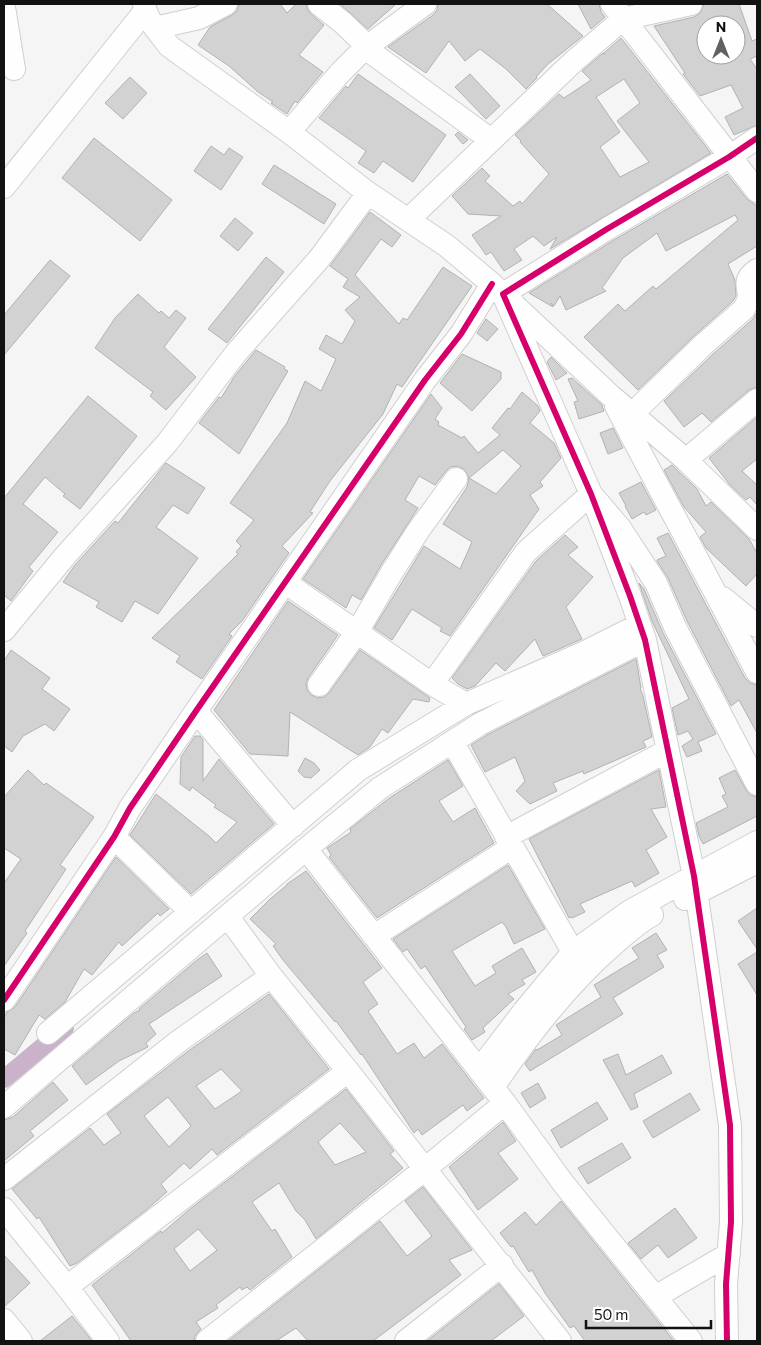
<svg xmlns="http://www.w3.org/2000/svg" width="761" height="1345" viewBox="0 0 761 1345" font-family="Commissioner,sans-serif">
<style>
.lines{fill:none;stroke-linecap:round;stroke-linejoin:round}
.canal{stroke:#cab2cb;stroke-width:18}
.building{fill:#d2d2d2;stroke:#b2b2b2;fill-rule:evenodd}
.minor-casing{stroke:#d0cfd0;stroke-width:24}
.minor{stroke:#fefefe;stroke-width:22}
.cycleway-casing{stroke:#fff;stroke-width:9}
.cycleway{stroke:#d6006c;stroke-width:6}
</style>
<rect width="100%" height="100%" fill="#f6f5f6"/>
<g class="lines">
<path class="canal" d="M4 1079 65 1028"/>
</g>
<path class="building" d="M239 4H280L287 13 296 4H306L307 9 311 14 324 25 299 55 323 72 297 103 295 101 287 114 271 103 273 102 258 92 229 66 198 45 210 27 232 15 237 11Z
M340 4H396L368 29Z
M438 4H547L583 36 548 64 536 77 537 78 526 89 506 69 480 49 465 61 449 41 426 73 388 47 433 15 437 10Z
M578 4H599L601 12 605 17 591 29Z
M704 4H739L752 41 757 39V56L750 59 757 69V125L734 135 725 117 743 108 731 85 700 96 683 74 685 73 654 26 694 17 700 13ZM706 25H736V55H706Z
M621 38 711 153 550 249 557 237 544 246 533 236 514 249 522 260 504 271 491 252 486 255 472 235 501 216 468 214 452 196 482 168 490 176 485 181 513 206 520 201 522 204 549 174 520 142 521 141 515 135 559 94 564 98 591 80 582 71 603 53 605 55 604 53ZM624 79 640 103 617 121 649 162 620 177 600 147 620 132 596 97Z
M358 74 446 135 413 182 383 161 374 173 358 163 366 151 319 118 346 86 348 88Z
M470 74 500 106 486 119 455 87Z
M130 77 147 93 123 119 105 103Z
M458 132 468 140 463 144 455 135Z
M94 138 172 200 140 241 62 178Z
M211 146 224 155 229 148 243 157 221 190 194 171Z
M274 165 336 204 324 224 262 184Z
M727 174 747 199 757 206V246L728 264 735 280 736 296 733 301 694 336 638 390 584 337 618 304 625 311 653 286 656 289 738 220 735 215 666 251 657 233 623 258 602 288 606 291 566 310 560 296 554 306 551 303 553 307 529 293 614 240Z
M370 212 401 235 392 247 381 239 355 275 399 324 403 318 407 320 443 267 472 286 402 387 397 384 383 414 330 481 310 512 313 513 282 546 289 553 242 621 229 634 232 636 202 679 176 662 180 656 152 638 238 554 236 552 241 546 236 541 254 520 230 503 287 423 305 381 321 391 336 359 319 349 326 335 342 344 355 321 345 310 360 297 343 287 348 279 330 266Z
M235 218 253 233 238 251 220 236Z
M266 257 284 272 227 343 208 329Z
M50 260 70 276 4 355V315Z
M138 294 159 313 161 311 169 318 176 310 186 318 164 347 196 377 166 410 150 396 153 392 95 348 115 318Z
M757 312V387L749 390 711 422 702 413 684 427 664 401 712 355 753 319Z
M486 319 498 329 487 341 477 333Z
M256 350 285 367 284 369 288 371 239 454 199 423 219 397 221 398 234 377Z
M462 354 501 372V379L472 411 440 383Z
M551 357 567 373 556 380 547 362Z
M572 378 602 405 604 411 579 419 574 402 578 401 568 379Z
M522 392 538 406 540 411 530 423 554 443 561 458 540 482 543 486 530 495 539 509 450 636 440 631 442 628 412 609 392 640 374 628 424 546 460 569 472 542 443 524 467 487 469 478 496 494 521 466 503 450 469 478 464 469 457 466 450 467 446 471 435 485 419 476 405 500 418 508 381 565 361 600 352 595 346 608 303 579 431 394 442 408 435 419 439 422 438 425 462 438 464 436 478 453 500 435 492 428 508 408 510 409Z
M88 396 137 436 80 509 63 496 65 494 45 477 23 504 58 532 29 567 33 571 11 601 4 595V498Z
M757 417V459L742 471 757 485V505L750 497 746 500 730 485 709 458Z
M613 428 623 448 608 454 600 433Z
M166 463 205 488 188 514 173 505 156 527 198 558 158 614 135 601 122 622 96 607 99 602 63 582 75 565 115 521 118 523Z
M672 465 697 489 706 506 711 502 749 539 757 553V574L746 586 706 548 700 537 706 532 684 507 664 470Z
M641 482 656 510 646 515 644 512 632 519 625 506H626L619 493Z
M668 533 745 678 750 683 757 685V733L739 700 731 706 687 621 668 578 657 561V560L666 556 657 538Z
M565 535 578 547 568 555 593 577 566 607 582 639 543 656 535 639 505 671 496 663 475 686 467 689 458 684 452 678 536 561Z
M639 583 644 589 663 633 716 734 698 742 702 751 687 757 682 746 693 739 688 731 678 735 672 708 689 699 652 621Z
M288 601 338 635 308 678 306 684 307 690 311 695 318 698 324 697 329 693 360 650 430 698 429 702 413 699 388 733 382 729 370 747 358 755 290 712 288 756 250 754 214 710Z
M11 650 50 678 42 689 70 709 54 731 45 724 23 736 12 752 4 746V661Z
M636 659 641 688H640L643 696 652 737 643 741 646 747 584 774 583 771 553 783 557 791 530 804 516 791 525 781 515 757 485 772 471 745 487 735Z
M195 736H200L203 740V781L219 759 274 824 191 894 130 835 156 794 209 836 216 843 237 822 214 807 216 805 192 787 190 791 180 784 181 757Z
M305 758 314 763 320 770 311 778 304 777 298 771Z
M448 760 463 786 439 801 453 822 475 808 494 843 377 918 329 857 331 855 327 848 351 832 350 829 388 799Z
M28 770 44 785 46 783 94 817 60 865 66 869 25 931 27 933 4 966V883L21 859 4 848V797Z
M659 770 666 807 651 809 667 837 646 850 659 873 635 887 632 881 580 904 585 912 572 918 571 917 569 918 529 839Z
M735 770 746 790 750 795 757 797V816L703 844 699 836 696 823 728 807 722 796 726 794 719 778Z
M116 857 169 909 160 916 158 913 122 946 119 942 92 975 84 969 65 1002 45 1019 39 1015 15 1055 4 1049V1018L7 1012 15 1007Z
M508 865 545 929 514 944 506 927 502 922 452 951 475 986 496 973 492 966 522 948 536 972 522 980 525 984 508 994 514 999 483 1028 485 1032 472 1040 464 1029 466 1027 425 966 421 969 407 949 403 952 393 939Z
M306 871 382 968 363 982 378 1004 368 1011 397 1054 414 1043 424 1058 442 1044 484 1098 467 1111 463 1105 422 1135 418 1129 414 1133 362 1054 361 1055 336 1021 335 1022 283 960 273 946 276 944 250 919 270 899 287 885V884Z
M757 908V949L738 921Z
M656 933 667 950 657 955 664 967 613 998 623 1014 530 1071 525 1064 536 1049 537 1050 562 1035 556 1025 601 997 594 985 639 958 632 948Z
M757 952V995L738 964Z
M207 953 222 976 149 1024 156 1034 146 1043 148 1047 119 1061 86 1085 72 1066 134 1013 140 1010 139 1009 197 960Z
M269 994 329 1069 217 1155 212 1149 190 1169 184 1163 161 1184 167 1192 146 1210 77 1263 70 1266 39 1217 37 1219 12 1189 90 1128 104 1145 121 1133 107 1114 187 1052ZM221 1069 242 1091 215 1109 196 1086ZM168 1097 191 1126 169 1147 144 1116Z
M618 1054 626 1075 662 1055 672 1073 634 1094 638 1107 631 1110 603 1060Z
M53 1082 68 1100 30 1131 34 1136 4 1161V1120L13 1117Z
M538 1083 546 1098 530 1108 521 1093Z
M346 1089 394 1151 390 1154 403 1168 316 1239 305 1220 296 1211 279 1183 252 1202 272 1231 275 1229 292 1257 250 1290 247 1287 242 1290 240 1287 216 1305 218 1308 196 1322 201 1329 195 1336 194 1341H131L92 1285 161 1231 162 1233 190 1209ZM340 1123 366 1152 335 1165 318 1142ZM198 1229 217 1250 190 1271 174 1249Z
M690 1093 700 1110 653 1138 643 1121Z
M597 1102 608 1119 561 1148 551 1130Z
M503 1122 516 1141 498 1153 518 1179 478 1210 449 1167Z
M622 1143 631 1158 588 1184 578 1168Z
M423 1187 472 1250 449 1260 461 1275 373 1341H308L296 1328 276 1341H228L380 1221 407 1256 432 1236 405 1201Z
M561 1201 644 1304 674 1341H585L574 1326 570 1328 545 1293 532 1270 529 1272 513 1246 511 1247 500 1233 525 1212 536 1225Z
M675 1208 697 1238 668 1258 658 1245 641 1259 628 1243Z
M4 1255 30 1283 4 1307Z
M499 1284 524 1316 491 1341H427Z
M72 1316 92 1341H40Z"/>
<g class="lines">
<g class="minor-casing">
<path id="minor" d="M144 4C147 20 159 33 169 46L289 132 368 193 447 246 492 284 611 396 686 460 757 529
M319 4 342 22 367 46
M612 4 757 191
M4 7 14 69
M155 28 199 18 226 4
M365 48 491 140
M289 132 340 73 365 48 425 4
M4 187 145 11
M409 219 574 61 623 19 691 4
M616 406C662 495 711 583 757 672
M632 414 703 345 744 309 749 299C749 284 742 281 757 270
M686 460 757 400
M286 583 432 684 466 704 583 653 639 625
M723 598 757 626
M4 630 65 556 167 443 236 353 319 259 368 193
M432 684 526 552 591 494 620 528 656 583 675 627 757 784
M319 685 357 632 392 572 418 531 456 479
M196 711 293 826
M453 743 573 952 584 963
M114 837 191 912
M506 837 667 751
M306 849 505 1103 563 1183 691 1341
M685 899 757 862
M228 917 271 976 348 1071 560 1341
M374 936 512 847
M4 1000 114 837 130 808 196 711 425 380 461 334 492 284
M48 1033 358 770 466 704
M479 1070 524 1011 573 952 630 911 757 842
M493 1087C528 1036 566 986 613 945 626 934 637 923 652 915
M4 1107 306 849 380 788 480 724 645 640
M4 1179 179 1041 271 976
M4 1209 67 1287 108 1341
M67 1287 348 1071
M655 1297 729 1254
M4 1320 21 1341
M207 1341 425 1169 505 1103
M406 1341 502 1265
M727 1341 726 1284 731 1222 730 1125 694 876 645 640 630 596 591 494 503 294 607 229 729 157 757 138"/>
</g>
<use href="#minor" class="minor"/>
<g class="cycleway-casing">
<path id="cycleway" d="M4 1000 114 837 130 808 196 711 425 380 461 334 492 284
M727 1341 726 1284 731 1222 730 1125 694 876 645 640 630 596 591 494 503 294 607 229 729 157 757 138"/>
</g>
<use href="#cycleway" class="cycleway"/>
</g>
<rect width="761" height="1345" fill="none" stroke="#131213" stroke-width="10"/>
<g transform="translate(721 40)"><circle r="24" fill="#ffffff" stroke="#a1a0a1"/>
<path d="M0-4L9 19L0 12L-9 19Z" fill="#626162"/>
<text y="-8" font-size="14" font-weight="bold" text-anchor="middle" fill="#131213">N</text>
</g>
<path d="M586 1320v8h125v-8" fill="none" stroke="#131213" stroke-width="2.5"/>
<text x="594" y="1320" font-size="15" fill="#131213" stroke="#ffffff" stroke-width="4" paint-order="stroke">50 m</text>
</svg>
